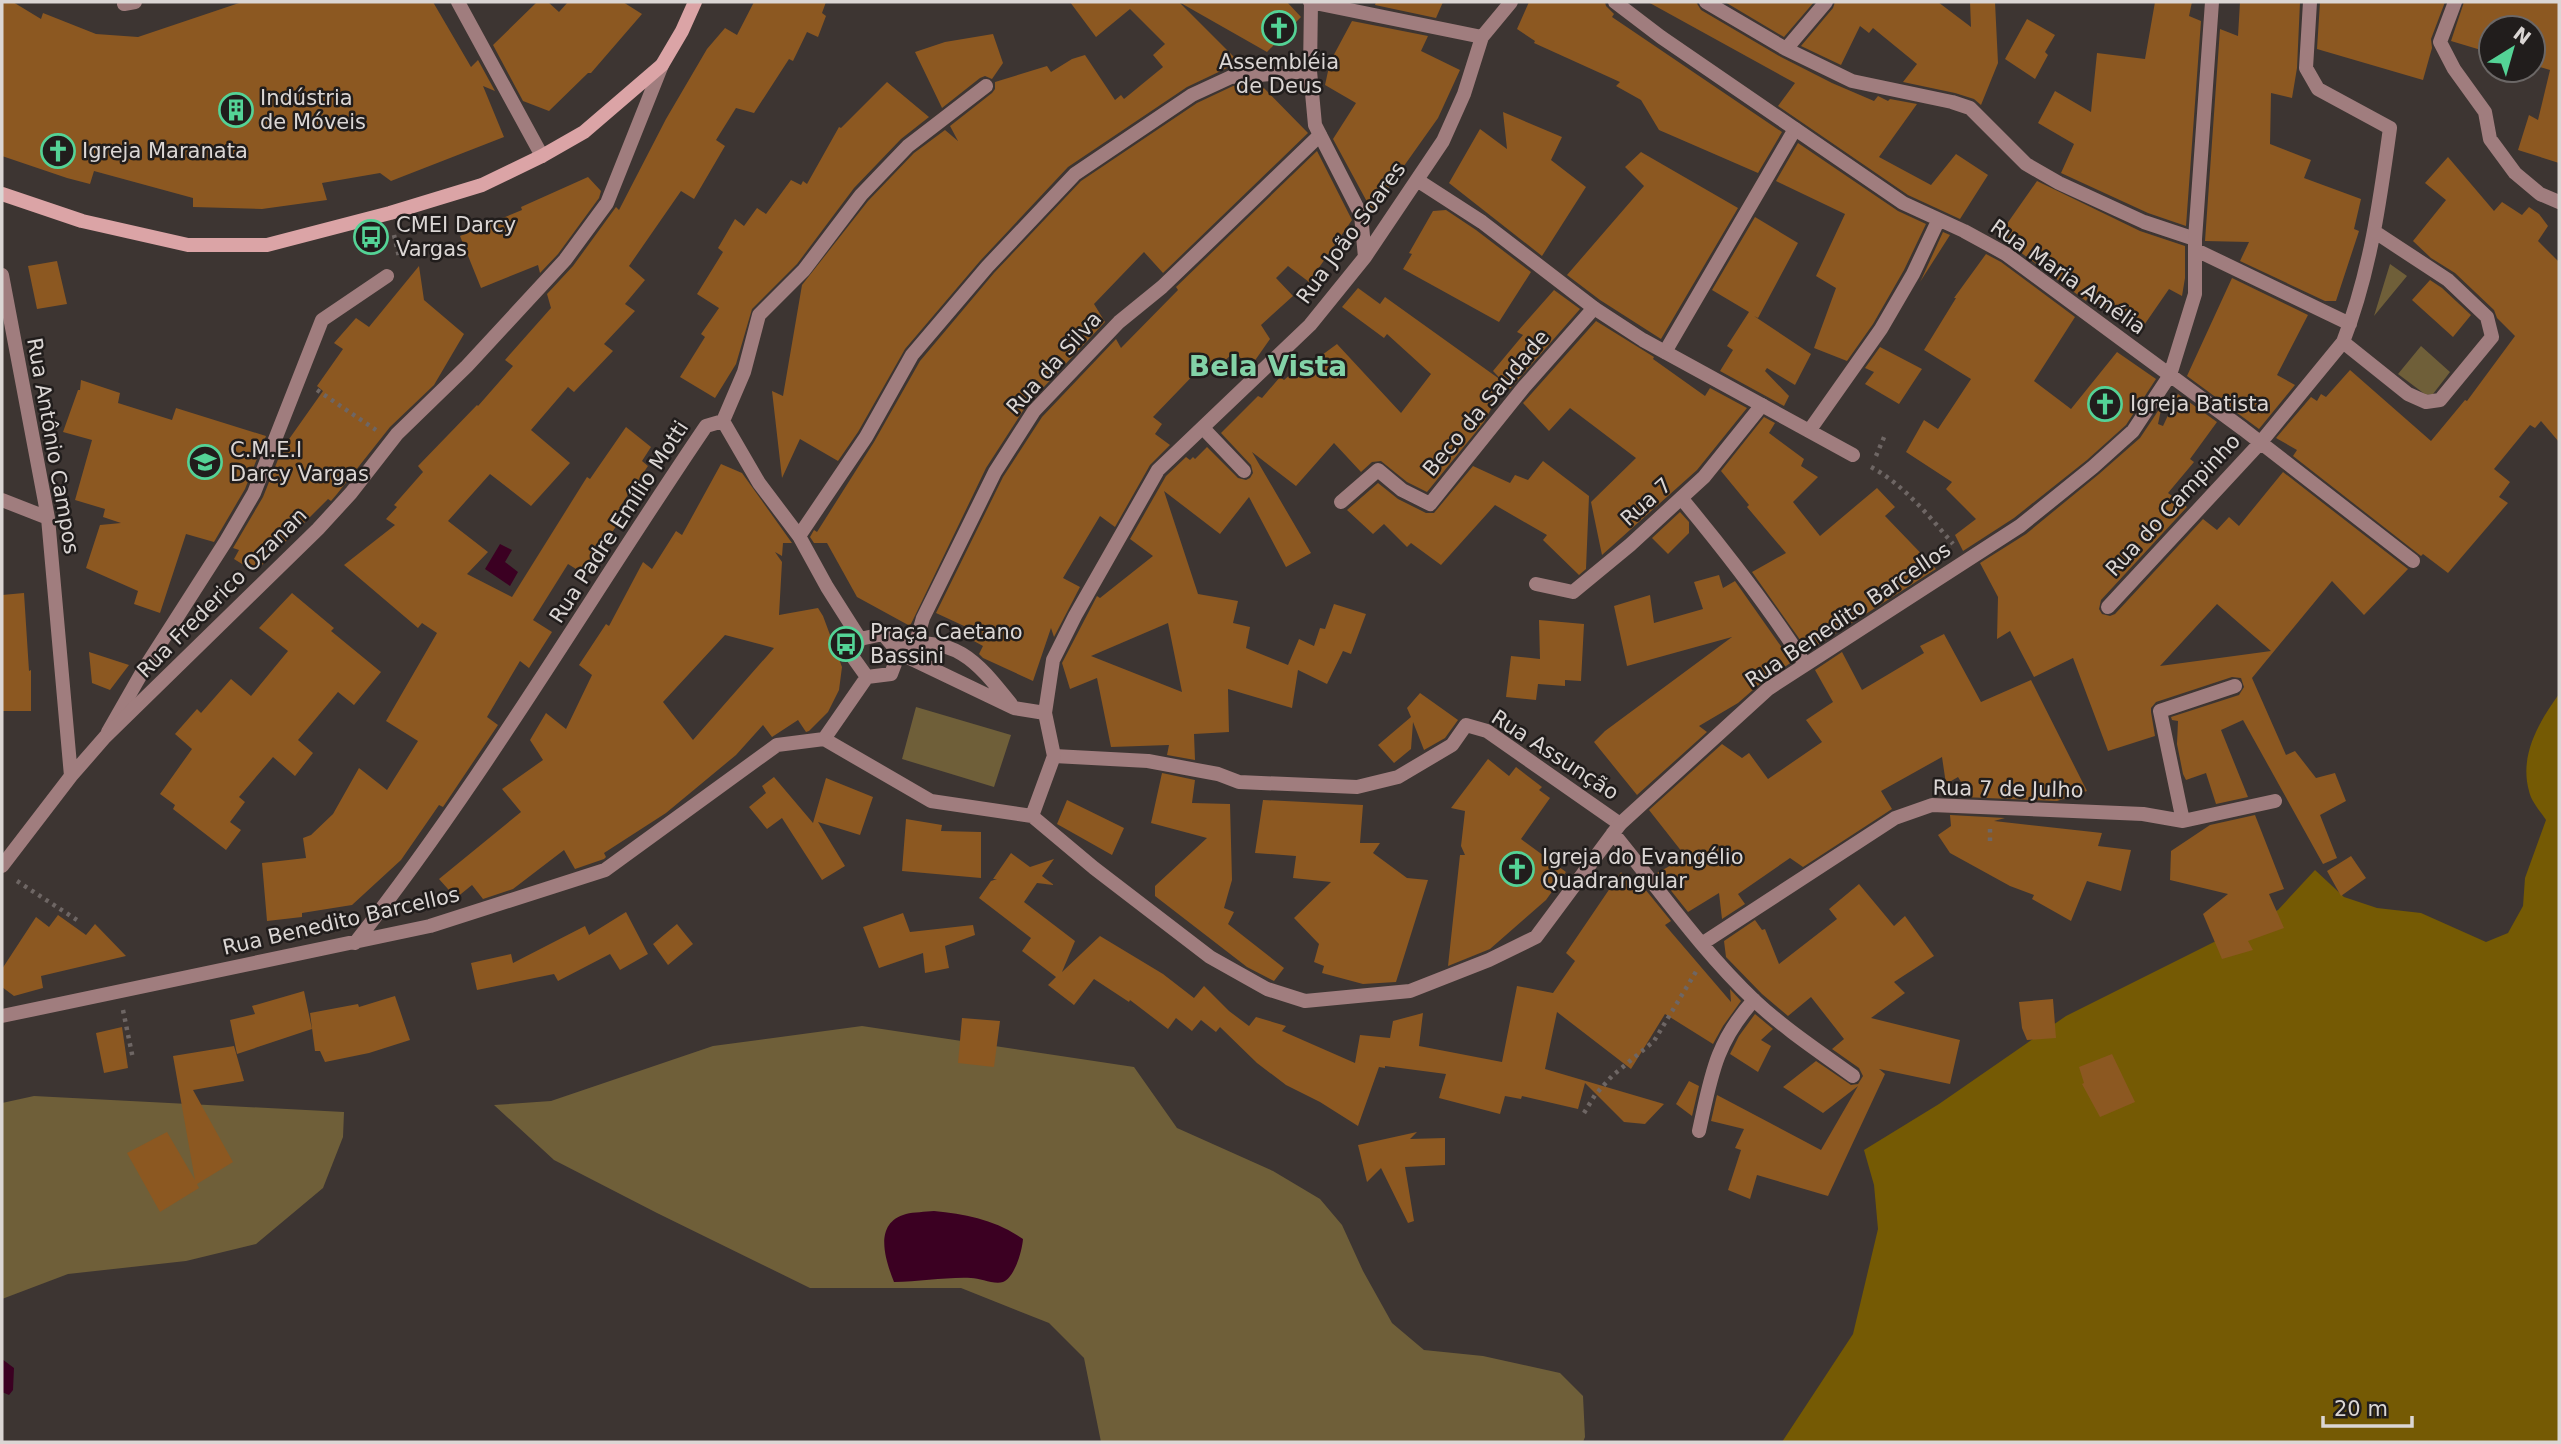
<svg xmlns="http://www.w3.org/2000/svg" width="2561" height="1444" viewBox="0 0 2561 1444" font-family="'DejaVu Sans',sans-serif">
<style>
.green{fill:#6f5f39}
.forest{fill:#755a04}
.water{fill:#3b0022}
.building{fill:#8c5821;fill-rule:evenodd}
.lines{fill:none;stroke-linecap:round;stroke-linejoin:round}
.path{stroke:#6e6664;stroke-width:4.5;stroke-dasharray:3.5 5;stroke-linecap:butt}
.service{stroke:#a07d7e;stroke-width:14}
.minor{stroke:#a07d7e;stroke-width:14}
.secondary{stroke:#dba4a6;stroke-width:14}
.labels{text-anchor:middle;stroke-width:5;stroke-linejoin:round;paint-order:stroke}
.poi-label{font-size:21px;fill:#dbd6d4;stroke:#211d1c;text-anchor:start}
.street-label{font-size:21px;fill:#dbd6d4;stroke:#211d1c}
.district-label{font-size:28px;font-weight:bold;fill:#83d2a7;stroke:#211d1c}
</style>
<rect width="100%" height="100%" fill="#3d3532"/>
<path class="green" d="M2390 264 2407 276 2374 316Z
M2421 346 2450 372 2433 394 2426 395 2398 374Z
M916 707 1011 735 994 787 902 759Z
M862 1026 1134 1067 1177 1128 1273 1171 1320 1199 1342 1225 1363 1271 1392 1323 1424 1350 1483 1356 1560 1373 1583 1396 1585 1437 1583 1442H1101L1084 1358 1049 1323 961 1288H810L657 1213 554 1160 494 1105 551 1101 713 1046Z
M34 1096 344 1112 343 1137 323 1188 256 1244 186 1261 68 1274 2 1299V1103Z"/>
<path class="forest" d="M2559 694V1442H1782L1853 1334 1878 1229 1874 1185 1864 1150 1939 1104 2066 1016 2278 910 2315 870 2344 897 2377 908 2421 913 2486 942 2508 933 2523 906 2525 878 2546 820C2540 811 2531 801 2529 791 2519 755 2539 722 2559 694Z"/>
<path class="water" d="M500 544 512 550 505 562 518 572 510 586 485 569Z
M934 1211C966 1214 996 1220 1023 1239 1022 1251 1015 1277 1003 1282 994 1285 980 1278 971 1278 945 1277 920 1282 894 1282 885 1259 873 1223 906 1214 914 1212 925 1212 934 1211Z
M2 1359 14 1368 13 1390 9 1395 2 1392Z"/>
<path class="building" d="M2 2H13L41 19 43 13 96 34 138 37 242 2H433L471 67 478 60 495 91 483 86 504 137 391 181 380 173 322 183 327 200 262 209 193 207V198L94 171 90 184 67 178 2 156Z
M537 2H548L559 12 568 2H623L642 14 591 73H588L549 111 523 101 493 45Z
M754 2H826L822 13 826 16 818 37 807 32 793 61 789 59 754 113 736 108 716 140 725 146 694 199 681 191 629 266 645 280 625 304 635 311 604 344 613 351 574 392 568 387 531 430 570 463 531 506 490 474 448 521 488 552 467 574 512 597 587 477 590 479 626 427 651 447 642 461 648 466 619 508 625 513 584 574 568 564 533 620 552 632 529 668 520 661 487 717 498 725 443 807 439 805 401 860 352 905 302 913V917L267 921 262 863 306 858 303 838 311 835 333 814 359 768 387 790 418 741 386 721 437 633 422 623 418 628 344 565 395 525 386 519 397 507 394 505 423 472 418 466 477 405 478 406 513 366 505 360 551 308 547 294 573 266 616 207 619 210 666 119 707 49 725 28 737 35Z
M1070 2H1179L1243 66 1227 68 1187 87 1068 167 980 261 905 349 858 432 838 461 800 439 782 478 772 391 783 396 802 285 868 201 914 153 945 130 958 141 950 126 992 93 995 89V82L1047 66 1051 72 1072 59 1085 55 1115 100 1121 95 1124 99 1163 67 1153 55 1165 44 1130 9 1096 37Z
M1179 2H1287L1301 17 1267 52Z
M1376 2H1443L1436 18 1375 5Z
M1529 2H1605L1606 6 1614 14 1612 17 1782 132 1758 173 1659 130 1641 100 1616 86 1620 82 1534 43 1535 41 1517 29Z
M1648 2H1696L1701 10 1781 57 1832 83 1874 101 1878 96 1888 101 1890 99 1917 104 1879 157 1931 185 1956 154 1988 175 1960 219 1908 195 1778 106 1795 83Z
M1725 2H1814L1784 37Z
M1835 2H1938L1971 27 1970 2H1995L1998 63 1981 105 1974 99 1955 93 1903 82 1917 64 1873 28 1869 33 1860 26 1841 65 1801 46 1833 8Z
M2155 2H2192L2189 16 2201 21 2186 226 2148 213 2061 173 2074 144 2038 123 2055 91 2091 112 2097 53 2145 59Z
M2240 2H2300L2297 68 2292 98 2271 93 2270 144 2311 160 2304 178 2361 199 2354 229 2359 231 2336 301H2325L2240 261 2249 242 2205 241 2220 29 2238 36Z
M2320 2H2445L2431 39 2432 48 2423 80 2317 49Z
M2464 2H2559V163L2518 150 2529 115 2538 120 2550 70 2533 65V28H2491V53L2451 41Z
M2027 19 2055 35 2045 52 2048 55 2035 79 2005 59Z
M1352 21 1428 36 1421 51 1460 70 1438 118 1372 211 1333 139 1356 103 1325 85 1330 62Z
M993 34 1003 63 992 79 985 76 980 78 942 108 915 52 945 42Z
M887 82 929 117 901 139 854 188 797 264 752 309 736 364 715 398 680 377 705 337 701 334 719 308 697 294 723 252 718 248 735 219 744 226 757 208 766 214 791 180 801 185 803 181 807 184 839 127 841 128Z
M1260 84 1308 133 1163 273 1144 252 1094 304 1105 322 1026 406 986 468 910 626 857 597 827 543H814L810 537 814 530 817 532 874 442 920 361 994 273 1081 181 1197 103 1233 86Z
M1503 112 1562 137 1551 160 1586 187 1542 256 1449 183 1480 129 1507 149Z
M1798 143 1898 211 1926 224 1904 270 1873 324 1847 361 1814 348 1836 288 1816 276 1845 214 1776 181Z
M1317 151 1352 220 1309 282 1288 266 1276 278 1293 296 1261 325 1270 339 1249 369 1235 351 1214 371 1206 362 1153 417 1162 424 1155 434 1170 445 1150 465 1115 527 1100 516 1063 578 1080 587 1054 637 1051 628 1033 681 983 658 979 654 983 646 972 640 977 632 936 613 1003 477 1042 417 1116 339 1121 348 1178 290 1176 287Z
M1641 152 1738 208 1661 339 1600 300 1567 275 1644 186 1625 167Z
M2448 157 2494 211 2502 202 2522 215 2529 207 2539 214 2548 226 2538 241 2559 262V442L2541 421 2535 428 2530 425 2494 469 2510 482 2499 497 2508 503 2448 573 2423 554 2421 556 2293 456 2297 450 2276 438 2311 397 2317 401 2321 394 2326 397 2350 370 2431 441 2465 400 2467 401 2515 336 2497 318 2494 310 2455 273 2431 258 2413 241 2446 200 2425 183Z
M588 177 601 191 599 198 558 254 540 273 538 265 481 288 460 236 522 210 521 207Z
M2037 181 2140 231 2185 246V278L2182 296 2169 289 2140 331 2088 297 2086 301 2012 246 1997 238Z
M1446 210 1476 230 1531 272 1499 322 1403 269 1412 254 1409 253 1433 211Z
M1755 217 1798 243 1758 318 1754 316 1811 354 1795 385 1767 368 1765 371 1789 396 1784 406 1720 371 1733 350 1727 346 1749 312 1712 290Z
M1943 232 1950 235 1920 282 1922 278Z
M1986 254 2001 262 2075 317 2034 381 2071 409 2117 352 2156 379 2126 425 2087 460 2014 518 1963 551 1955 535 1976 519 1946 489 1952 482 1906 452 1924 420 1938 429 1971 379 1924 350 1956 298H1954Z
M57 261 67 304 37 309 28 266Z
M419 266 424 300 464 334 434 385 390 427 337 494 331 501 328 499 255 572 234 559 239 550 233 548 263 497 285 442H287L323 391 317 386 343 349 334 343 356 318 369 327Z
M2232 278 2308 315 2277 375 2295 385 2259 429 2187 376Z
M2430 280 2442 288 2471 315 2453 337 2412 300Z
M1358 288 1380 304 1385 297 1505 383 1484 422 1427 492 1407 482 1381 461 1372 462 1361 472 1334 443 1296 486 1252 452 1311 553 1286 567 1249 497 1220 534 1164 491 1198 594 1238 601 1233 623 1250 627 1246 648 1288 665 1299 639 1314 646 1320 628 1325 629 1334 604 1366 614 1351 654 1343 651 1327 684 1298 670 1292 708 1228 689 1229 732 1194 734 1195 760 1167 755 1169 745 1111 747 1097 678 1070 689 1062 663 1097 596 1100 598 1153 556 1130 539 1166 476 1186 457 1190 460 1193 457 1195 459 1207 447 1238 478 1246 480 1250 478 1253 473 1251 465 1221 433 1258 396 1262 398 1280 377 1284 380 1299 367 1303 369 1337 344 1401 413 1431 374 1387 334 1384 338 1342 307ZM1168 623 1182 692 1091 656Z
M1554 290 1580 309 1510 389 1493 371 1523 335 1517 332Z
M1596 321 1654 357 1653 359 1705 396 1710 388 1747 408 1697 470 1602 555 1591 502 1636 458 1570 408 1549 431 1523 403Z
M1880 347 1922 369 1899 404 1865 384 1874 372 1865 368Z
M81 380 120 393 118 403 172 420 176 408 266 436 245 489 214 542 186 534 160 613 134 604 138 591 86 568 100 525 121 523 103 517 105 509 75 500 92 440 63 432 78 390H80Z
M2178 394 2217 422 2190 459 2194 462 2168 493 2187 507 2101 600 2099 609 2102 614 2110 616 2115 614 2203 519 2217 530 2229 517 2239 526 2283 472 2408 569 2364 615 2332 581 2252 678 2286 755 2295 751 2316 778 2335 773 2346 801 2320 815 2337 858 2323 864 2243 720 2221 730 2248 797 2216 804 2206 773 2186 780 2183 774 2177 744 2178 721 2172 720 2171 717 2239 695 2244 687 2241 678 2232 677 2156 702 2151 708V712L2155 736 2108 751 2073 658 2034 677 2010 631 1997 639 1998 597 1980 563 2026 534 2099 474 2140 438 2162 405 2158 424 2163 426ZM2217 604 2271 651 2160 666Z
M1764 417 1775 423 1769 433 1804 459 1801 466 1818 477 1793 502 1820 536 1877 488 1895 507 1885 516 1936 569 1808 651 1752 572 1786 553 1747 507 1749 505 1721 471Z
M1543 461 1589 496 1586 569 1579 575 1543 540 1547 535 1495 505 1441 565 1411 543 1407 547 1384 524 1373 534 1347 510 1378 483 1398 499 1426 513H1434L1473 466 1510 483 1515 475 1528 480Z
M721 464 742 473 792 543H783L782 556 775 552 782 562 779 615 818 608 823 616 842 667 839 690 828 712 809 731 806 732 798 720 772 737 763 725 736 755 666 813 604 853 606 857 604 859 575 869 564 850 513 889 483 899 472 885 456 898 439 879 521 812 502 789 543 760 530 740 546 713 566 729 592 675 579 665 606 624 609 626 643 562 652 569 676 531 682 535ZM725 635 774 648 693 740 663 702Z
M1680 512 1689 522V533L1668 554 1652 538Z
M1719 575 1723 588 1735 581 1792 662 1762 682 1738 703 1699 726 1707 732 1637 795 1594 742 1605 731 1732 637 1627 666 1614 606 1650 595 1654 623 1703 609 1694 582Z
M24 593 29 671 31 670V711H2V595Z
M292 593 334 628 331 631 381 672 354 705 338 692 298 740 313 753 295 776 273 757 239 797 245 802 230 822 241 830 226 850 173 809 175 805 160 794 192 749 175 734 197 709 201 713 231 679 251 696 288 651 259 628Z
M1539 620 1584 624 1581 681 1565 680V686L1538 684 1536 700 1506 697 1511 656 1540 659Z
M1944 634 1981 702 2031 680 2087 791 2057 801 1963 797 1968 793 1958 777 1946 784 1942 757 1881 791 1892 809 1803 867 1790 858 1738 894 1745 904 1722 919 1719 893 1688 912 1657 873 1686 857 1649 810 1722 744 1742 758 1749 753 1768 779 1822 742 1806 720 1833 702 1815 670 1842 652 1862 690 1924 653 1920 646Z
M89 652 129 665 110 690 92 683Z
M1420 693 1458 720 1445 738 1424 750 1413 722 1411 749 1394 763 1378 745 1411 717 1407 708Z
M1488 759 1509 776 1516 767 1542 787 1539 790 1550 798 1521 839 1566 872 1546 900 1490 949 1448 966 1460 855H1465L1461 846 1465 811 1451 808Z
M1162 773 1195 780 1192 803 1230 804 1232 880 1224 908 1234 912 1228 924 1284 968 1274 981 1247 967 1155 896V886L1207 838 1151 823Z
M774 777 813 823 826 778 873 797 860 835 818 822 845 866 822 880 782 818 767 829 749 807 766 793 762 786Z
M1067 800 1124 828 1112 855 1057 824Z
M1263 800 1363 805 1360 843H1380L1373 853 1407 878 1428 880 1396 982 1363 984 1322 973 1324 966 1314 962 1319 944 1294 918 1331 882 1293 878 1296 856 1255 853Z
M1950 815 2005 818 1994 821 2102 833 2098 846 2131 850 2121 891 2087 881 2071 921 2032 899 2034 895 2010 886 1950 853 1938 835 1951 826Z
M2255 815 2284 889 2269 894 2284 928 2248 941 2253 950 2222 959 2203 914 2228 894 2170 880 2171 851 2210 825Z
M906 819 942 825 941 831 981 832V878L902 871Z
M1011 853 1030 867 1054 859 1042 876 1054 885 1037 883 1024 902 1075 941 1062 972 1100 936 1163 974 1194 998 1204 986 1229 1011 1249 1026 1256 1017 1286 1026 1282 1031 1355 1063 1360 1035 1390 1038 1393 1021 1423 1013 1419 1046 1502 1062 1517 986 1553 993 1575 961 1566 953 1621 872 1633 886 1640 883 1671 921 1665 925 1731 1002 1730 989 1741 1001 1723 1026 1713 1044 1665 1014 1631 1069 1557 1012 1545 1069 1664 1104 1645 1124 1624 1122 1585 1083 1578 1109 1522 1096 1521 1099 1505 1096 1500 1114 1439 1098 1446 1074 1385 1066V1068L1379 1067 1358 1126 1320 1102 1286 1085 1257 1063 1220 1027 1216 1032 1201 1020 1192 1031 1176 1018 1168 1029 1130 1000 1129 1002 1094 979 1074 1005 1048 985 1056 977 1022 951 1031 938 979 898 991 881 997 879H993Z
M2351 856 2366 878 2341 896 2327 871Z
M1859 884 1894 926 1905 916 1934 956 1894 982 1905 993 1871 1018 1960 1040 1950 1084 1879 1069 1885 1074 1828 1196 1757 1175 1750 1199 1728 1190 1741 1150 1735 1148 1744 1129 1711 1121 1717 1095 1821 1150 1858 1086 1823 1113 1783 1087 1816 1061 1851 1085 1858 1084 1863 1076 1859 1068 1832 1049 1844 1039 1811 997 1788 1016 1762 994 1726 957 1724 941 1755 920 1762 930 1765 929 1779 964 1837 919 1829 909Z
M626 912 648 954 620 970 610 954 558 981 554 974 477 990 471 963 511 954 513 963 585 926 589 935Z
M903 913 910 932 973 925 975 935 945 946 949 968 925 973 923 953 879 968 863 927Z
M58 915 86 935 95 924 126 956 41 976 43 988 14 996 2 987V969L36 917 49 927Z
M677 924 693 944 668 965 653 944Z
M304 991 312 1029 237 1054 230 1020 255 1014 252 1006Z
M395 996 410 1040 369 1053 325 1062 320 1051H315L310 1013 358 1004 359 1007Z
M2053 999 2056 1038 2027 1040 2022 1028 2019 1002Z
M1755 1014 1773 1029 1761 1040 1771 1046 1758 1072 1730 1054 1739 1036Z
M962 1018 1000 1021 994 1067 958 1063Z
M122 1027 128 1068 104 1073 96 1033Z
M234 1046 244 1081 193 1090 233 1162 197 1184 199 1188 160 1212 127 1153 167 1132 195 1180 173 1056Z
M2112 1054 2135 1102 2100 1117 2082 1084 2084 1083 2079 1067Z
M1689 1081 1699 1086 1692 1116 1676 1104Z
M1417 1132 1410 1139 1445 1138V1165L1405 1167 1414 1221 1408 1223 1381 1168 1367 1182 1358 1145Z"/>
<g class="lines">
<path class="path" d="M394 235 399 257
M317 390 376 430
M1876 456 1885 435
M1871 467C1903 484 1930 517 1953 544
M1990 829V846
M17 881 77 920
M123 1010 133 1059
M1584 1113 1595 1095 1612 1076 1654 1041 1697 970"/>
<path class="service" d="M1706 2 1786 49 1852 81 1952 102 1970 108 2026 164 2059 183 2144 222 2195 239
M1786 49 1826 2
M1665 352 1795 129
M1203 428 1244 471
M1682 499C1726 552 1768 606 1805 664
M1341 502 1378 470 1402 490 1430 504 1524 387 1594 308
M1536 584 1573 592 1630 545 1704 477 1762 405
M916 642 923 618 995 472 1034 411 1119 322 1162 287 1320 135
M108 732 144 669 226 541 254 493 322 320 387 276
M1054 756 1148 761 1218 774 1239 782 1357 787 1398 777 1452 745 1466 725 1487 731 1620 824
M1699 1131C1711 1077 1715 1043 1754 1000"/>
<path class="minor" d="M458 2 542 156
M1310 2 1482 37
M1311 2 1310 71 1315 125 1361 215 1365 257
M1511 2 1482 37 1464 94 1443 141 1365 257 1310 325 1158 470 1075 616 1053 660 1045 713 1054 756 1032 816 1094 868 1210 957 1267 989 1305 1001 1410 991 1489 960 1536 937 1620 824 1768 689 2020 526 2093 467 2133 431 2170 375 2195 294V239L2212 2
M1615 2 1661 37 1903 203 1964 231 2006 254 2243 429 2413 561
M2455 2 2440 42 2454 69 2485 112 2490 139 2515 173 2540 194 2559 202
M124 4 135 2
M1417 180 1482 222 1594 308 1643 340 1853 455
M2196 250 2350 324
M2 275 48 518 71 776
M2343 342 2408 394 2426 402 2440 400 2492 337 2487 317 2448 280 2375 232
M723 421 759 483 799 536 827 587 860 639
M1809 431 1881 329 1913 274 1938 221
M2 500 48 518
M799 536 866 437 912 355 987 267 1075 174 1192 95 1231 77 1310 71
M2108 607 2261 442 2343 342C2370 273 2380 201 2390 128L2318 89 2306 68 2310 2
M860 639 883 634 899 653 1014 708 1045 713
M860 639 852 656 867 677
M893 646C956 635 975 659 1011 704
M867 677 891 674 899 653
M824 739 931 801 1032 816
M2183 821 2160 711 2235 686
M1613 833C1659 889 1702 951 1755 1001 1785 1029 1820 1052 1853 1076
M2 866 71 776 105 737 318 529 351 493 397 434 467 366 565 260 607 203 662 65
M355 943C484 779 589 598 706 426L723 421 744 372 759 315 804 270 861 195 908 146 986 86
M1703 943 1895 818 1932 805 2143 814 2183 821 2275 801
M2 1016 430 926 605 870 777 745 824 739 867 677"/>
<path class="secondary" d="M2 194 82 221 188 245H267L390 213 482 185 542 156 584 132 662 65 682 31 695 2"/>
</g>
<defs>
<g id="church-ring" transform="scale(1.75)"><circle r="9.5" fill="#211d1c" stroke="#54d396" stroke-width="1.5"/><path d="M-1.2-6h2.4v3.5h3.3v2.4h-3.3V6h-2.4V-.1h-3.3v-2.4h3.3Z" fill="#54d396"/></g>
<g id="building-ring" transform="scale(1.75)"><circle r="9.5" fill="#211d1c" stroke="#54d396" stroke-width="1.5"/><path d="M-4-6H4V6H1V3H-1V6H-4ZM-2.5-4.3h1.7v1.8h-1.7ZM.8-4.3h1.7v1.8H.8ZM-2.5-1h1.7V.8h-1.7ZM.8-1h1.7V.8H.8Z" fill="#54d396"/></g>
<g id="bus-ring" transform="scale(1.75)"><circle r="9.5" fill="#211d1c" stroke="#54d396" stroke-width="1.5"/><path d="M-5-6H5V4H4V6H2V4H-2V6H-4V4H-5ZM-3.5-4V0h7V-4ZM-3.5 1.2v1.5H-2V1.2ZM2 1.2v1.5H3.5V1.2Z" fill="#54d396"/></g>
<g id="school-ring" transform="scale(1.75)"><circle r="9.5" fill="#211d1c" stroke="#54d396" stroke-width="1.5"/><path d="M0-5L7-2L0 1L-7-2ZM-4 1L0 2.5L4 1V4Q0 6-4 4Z" fill="#54d396"/></g>
</defs>
<g fill-rule="evenodd">
<use href="#church-ring" x="1279" y="28"/>
<use href="#building-ring" x="236" y="110"/>
<use href="#church-ring" x="58" y="151"/>
<use href="#bus-ring" x="371" y="237"/>
<use href="#church-ring" x="2105" y="404"/>
<use href="#school-ring" x="205" y="462"/>
<use href="#bus-ring" x="846" y="644"/>
<use href="#church-ring" x="1517" y="869"/>
</g>
<g class="labels">
<g class="poi-label">
<text x="1279" y="69" text-anchor="middle">Assembléia<tspan x="1279" dy="24">de Deus</tspan></text>
<text x="260" y="105">Indústria<tspan x="260" dy="24">de Móveis</tspan></text>
<text x="82" y="158">Igreja Maranata</text>
<text x="396" y="232">CMEI Darcy<tspan x="396" dy="24">Vargas</tspan></text>
<text x="2130" y="411">Igreja Batista</text>
<text x="230" y="457">C.M.E.I<tspan x="230" dy="24">Darcy Vargas</tspan></text>
<text x="870" y="639">Praça Caetano<tspan x="870" dy="24">Bassini</tspan></text>
<text x="1542" y="864">Igreja do Evangélio<tspan x="1542" dy="24">Quadrangular</tspan></text>
</g>
<g class="street-label">
<text transform="translate(1351 233) rotate(-54)" y="7">Rua João Soares</text>
<text transform="translate(2068 277) rotate(35)" y="7">Rua Maria Amélia</text>
<text transform="translate(1054 363) rotate(-48)" y="7">Rua da Silva</text>
<text transform="translate(1486 403) rotate(-50)" y="7">Beco da Saudade</text>
<text transform="translate(53 446) rotate(80)" y="7">Rua Antônio Campos</text>
<text transform="translate(1646 502) rotate(-42)" y="7">Rua 7</text>
<text transform="translate(2173 505) rotate(-47)" y="7">Rua do Campinho</text>
<text transform="translate(619 522) rotate(-57)" y="7">Rua Padre Emílio Motti</text>
<text transform="translate(222 593) rotate(-45)" y="7">Rua Frederico Ozanan</text>
<text transform="translate(1848 615) rotate(-34)" y="7">Rua Benedito Barcellos</text>
<text transform="translate(1555 755) rotate(33)" y="7">Rua Assunção</text>
<text transform="translate(2008 789) rotate(1)" y="7">Rua 7 de Julho</text>
<text transform="translate(341 921) rotate(-13)" y="7">Rua Benedito Barcellos</text>
</g>
<g class="district-label">
<text x="1268" y="376">Bela Vista</text>
</g>
</g>
<rect width="2561" height="1444" fill="none" stroke="#dbd6d4" stroke-width="7"/>
<g transform="translate(2512 49) rotate(37)"><circle r="33" fill="#211d1c" stroke="#6b6766" stroke-width="2"/>
<path d="M0-5L12 26L0 18L-12 26Z" fill="#54d396"/>
<text y="-10" font-size="19" font-weight="bold" text-anchor="middle" fill="#dbd6d4">N</text>
</g>
<path d="M2323 1416v10h89v-10" fill="none" stroke="#dbd6d4" stroke-width="3.5"/>
<text x="2334" y="1416" font-size="21" fill="#dbd6d4" stroke="#211d1c" stroke-width="5" paint-order="stroke">20 m</text>
</svg>
